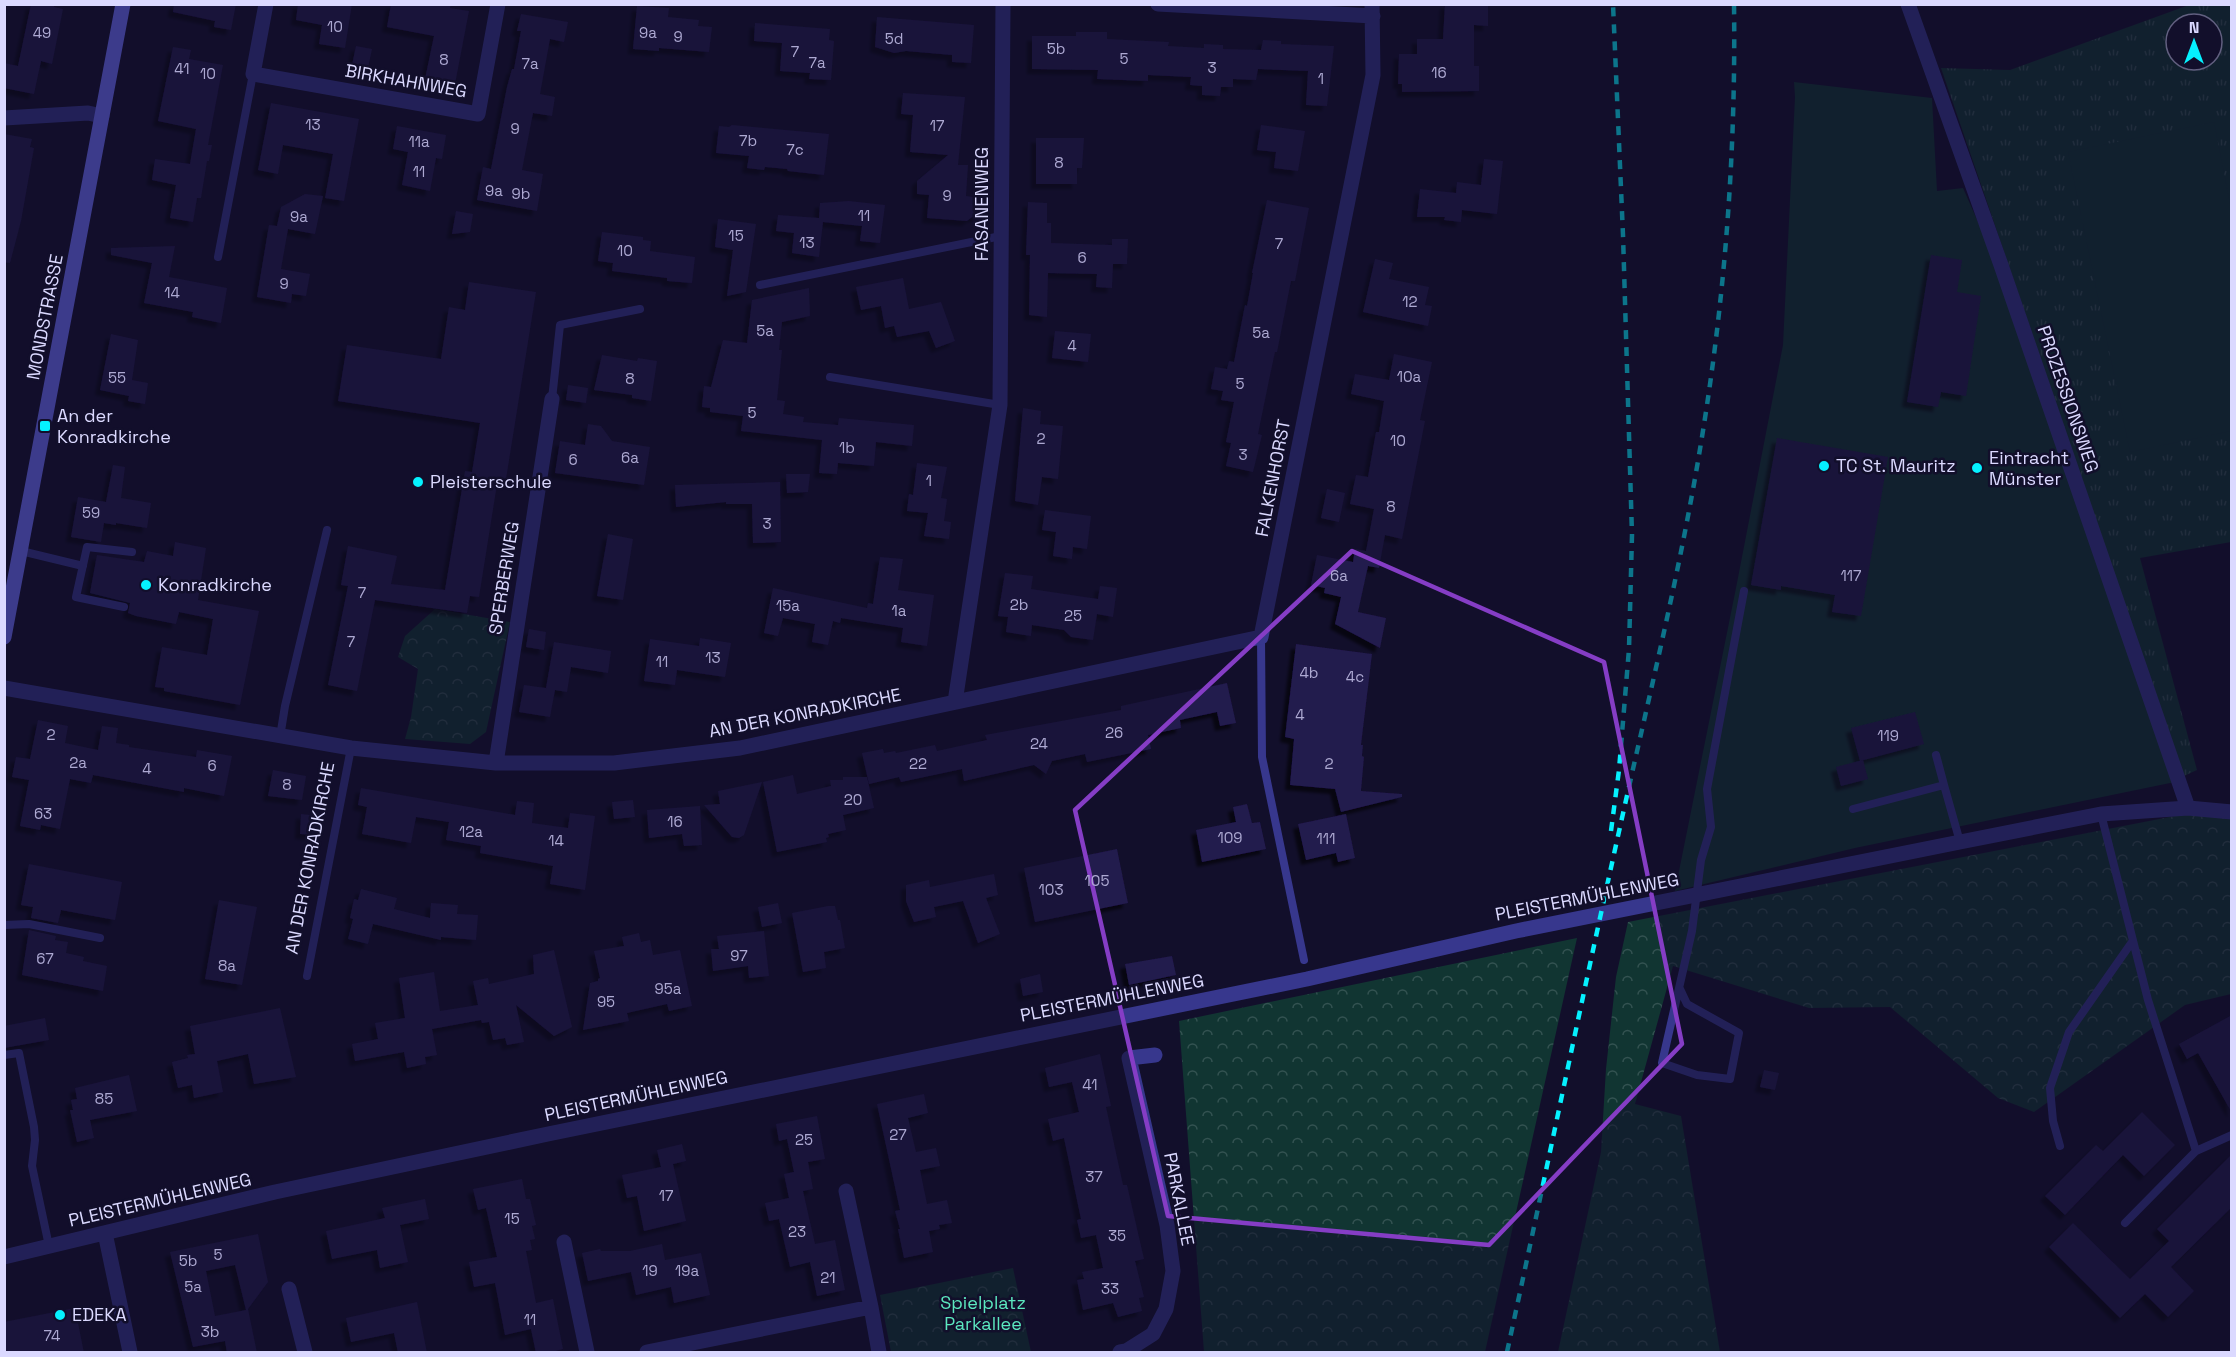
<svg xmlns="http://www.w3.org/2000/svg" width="2236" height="1357" viewBox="0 0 2236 1357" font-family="'Space Grotesk',sans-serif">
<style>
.grass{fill:url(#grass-tufts);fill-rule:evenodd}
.forest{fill:url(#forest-crowns)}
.garden{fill:#113532}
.building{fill:#221a4d;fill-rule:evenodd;filter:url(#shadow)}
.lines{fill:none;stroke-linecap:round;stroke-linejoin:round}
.lane{stroke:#37378d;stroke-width:8}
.street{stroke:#37378d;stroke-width:15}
.secondary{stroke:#7072ff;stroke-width:15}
.rail{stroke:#05f1ff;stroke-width:4.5;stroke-dasharray:9 8;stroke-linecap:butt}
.marked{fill:none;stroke:#853dc5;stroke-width:4.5;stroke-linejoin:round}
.poi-dot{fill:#05f1ff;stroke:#120f2b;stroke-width:2}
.labels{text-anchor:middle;stroke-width:5;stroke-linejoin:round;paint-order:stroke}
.number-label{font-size:15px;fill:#ada9d2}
.street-label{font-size:18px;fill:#dbd9ff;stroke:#120f2b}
.poi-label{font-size:18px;fill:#dbd9ff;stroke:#120f2b;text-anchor:start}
.park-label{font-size:18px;fill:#5ce8bf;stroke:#120f2b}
</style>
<defs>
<pattern id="grass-tufts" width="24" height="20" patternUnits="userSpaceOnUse" patternTransform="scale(1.5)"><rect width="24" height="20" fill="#113532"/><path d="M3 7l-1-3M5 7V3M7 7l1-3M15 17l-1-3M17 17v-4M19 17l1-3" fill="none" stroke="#335251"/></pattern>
<pattern id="forest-crowns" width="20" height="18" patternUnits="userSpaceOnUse" patternTransform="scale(1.5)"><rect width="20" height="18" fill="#113532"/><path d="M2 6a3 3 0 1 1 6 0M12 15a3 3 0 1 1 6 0" fill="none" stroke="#335251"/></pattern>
<filter id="shadow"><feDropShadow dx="-5" dy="5" stdDeviation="1.5" flood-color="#0009"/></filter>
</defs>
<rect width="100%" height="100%" fill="#120f2b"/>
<path class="grass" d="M2189 5H2231V542L2140 558 2197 770 2184 776 1941 68 2010 70ZM2176 24H2212V60H2176Z"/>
<path class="forest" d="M435 609 510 622 486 732 470 744 405 739 411 717 418 669 398 657 405 636Z
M2185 814 2231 818V994L2185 1005 2034 1112 1998 1098 1890 1007 1809 1008 1673 966 1635 1104 1681 1116 1720 1352H1558L1601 1152 1606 1069 1616 977 1628 922Z
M1577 938 1485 1352H1204L1179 1021Z
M1013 1268 1031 1352H891L880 1295Z"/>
<path class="garden" d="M1794 82 1932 98 1937 191 1963 188 1982 231 2175 782 1855 848 1675 891 1736 588 1783 345 1795 97Z
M2214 122 2231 209V431L2130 452 2068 152Z"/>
<path class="building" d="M31 4H55L54 7 63 9 52 64 41 61 34 94 4 88V63L18 66Z
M174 4H236L231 30 214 27 215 21 173 12Z
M298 4H352L345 48 319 44 322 25 296 20Z
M391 4H451L450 8 469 11 455 84 425 79 434 36 387 27Z
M1445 4H1488V26L1474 25V66H1479V91L1402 92V84H1398L1399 54H1417V39H1443Z
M637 6 669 8 668 17 699 20 698 26 712 27 709 52 659 48V51L633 49Z
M521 14 568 22 564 42 550 39 540 94 555 97 552 116 533 113 522 170 543 174 537 211 477 200 483 167 491 169 507 87 512 69H514L521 31H517Z
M877 17 974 25 971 63 952 62V55L906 51 894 53 875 47Z
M755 23 830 29 829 40 834 41 831 80 809 79 810 73 780 71 782 43 754 41Z
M1076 32H1107V39L1169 42 1168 46 1204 48V44L1223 45V49L1261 50 1263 40 1281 41V44L1334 46 1327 106 1306 105 1308 71 1258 69 1256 80 1233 79V87H1221L1220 96 1202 95V86L1190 85 1191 77 1148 75V81L1097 79 1098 70 1032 69V36H1076Z
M356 46 372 49 368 68 352 65Z
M173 47 191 50 189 59 223 65 208 145H212L209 161H207L201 198H197L193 222 170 218 176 185 152 180 155 159 190 164 196 129 158 121Z
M903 93 965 97 958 165H968L966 196 980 198 978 217H972L967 221 927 218 929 195 917 194V181L948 155 910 152 913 115 901 114Z
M271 103 359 119 344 201 325 198 333 154 283 145 278 174 258 170Z
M732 125 829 134 824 175 788 171 787 169 765 167 764 170 747 168 749 156 716 153 719 126 729 127Z
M1261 125 1305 131 1298 171 1274 168 1276 152 1257 150Z
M397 126 446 135 442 159 436 158 430 191 402 185 408 152 393 149Z
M4 134 32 139 30 147 34 148 21 221 10 263 4 262Z
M1036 138H1084L1082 168H1077V184H1036Z
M1484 159 1503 161 1497 214 1462 210 1461 222 1444 220 1445 217H1417L1420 189 1456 193 1457 182 1481 185Z
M305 194 323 196 315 234 288 229 281 269 310 274 306 296 292 294 291 303 257 297 269 225 277 226 281 207Z
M1267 200 1309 208 1295 281H1291L1277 352H1275L1269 380 1258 434 1262 435 1253 472 1226 466 1231 443 1226 442 1234 402 1221 400 1223 391 1211 389 1215 367 1227 369 1229 361 1234 362 1245 305 1247 306 1253 273H1252Z
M849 201 885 205 880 243 860 241 862 226 823 222 819 257 792 253 794 233 776 231 778 215 819 218 820 203Z
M1028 202 1047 203V223H1051V243L1112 245V239H1128L1127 264H1113L1112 288 1096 287 1097 274 1048 273 1047 317 1029 315 1030 255H1026Z
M456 211 473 214 470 232 452 234Z
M718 219 756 224 746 292 727 296 733 250 715 247Z
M602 232 643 237V240L651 241 650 251 695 257 692 283 667 281V278L612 271 613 263 598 261Z
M175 246 169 277 227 288 221 323 192 317 193 312 144 303 152 263 111 255V248Z
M1931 255 1962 260 1957 292 1981 296 1966 396 1941 392 1938 407 1907 402Z
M1375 259 1393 263 1389 279 1429 287 1425 305 1432 306 1428 326 1363 312Z
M903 278 909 309 941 302 955 341 936 348 929 331 897 337 894 326 885 328 881 306 861 310 856 287Z
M469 282 536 292 506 479 498 478 479 597 470 596 467 613 375 600 357 691 328 685 348 586 341 585 348 546 397 556 391 584 445 590 465 471 472 472 480 423 338 401 347 345 441 359 449 307 465 310Z
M809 288 810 316 782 322 779 350H782L777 400 785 401 783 414 804 417 803 422 838 425 839 418 914 425 912 446 876 442 874 466 838 463 837 474 819 473 822 440 741 431 743 416 710 412V408L702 407 704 386 711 387 723 340 747 343 752 300Z
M1055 331 1091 334 1088 362 1052 358Z
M111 334 138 340 132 380 148 383 145 404 128 401 129 396 100 390Z
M1394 354 1432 362 1420 420 1425 421 1402 539 1385 535 1379 568 1368 566 1358 612 1386 618 1380 648 1335 624 1341 597 1324 593 1325 588 1311 585 1317 555 1353 562 1355 549 1366 551 1374 509 1350 504 1356 475 1368 477 1376 432H1379L1384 401 1351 394 1355 374 1389 380Z
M602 355 637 361 638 358 657 361 651 401 632 398V395L594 390Z
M568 385 588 388 586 403 566 400Z
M1023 408 1041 411 1040 424 1063 426 1058 479 1042 477 1038 505 1015 501Z
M588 424 601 426 612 441 650 447 644 485 555 473 560 441 585 445Z
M1777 438 1888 457 1861 616 1832 612 1835 595 1781 586V590L1751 585Z
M917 463 947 467 941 498 947 499 944 521 951 522 949 539 924 536 928 513 907 511 909 494 913 495Z
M113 465 125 467 121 498 151 503 147 528 116 523V525L104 523 101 542 71 537 78 497 106 502Z
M786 474H810L808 492 787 493Z
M780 482 781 542 753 543 752 504H726V502L676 507 675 485Z
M1327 489 1345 493 1339 522 1321 518Z
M1045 510 1091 516 1087 549 1073 547 1072 559 1053 556 1056 532 1042 530Z
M608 534 633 539 623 600 597 596Z
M175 542 206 548 198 600 259 611 240 705 164 691V688L155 687 162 647 207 655 213 619 179 612 176 624 136 616 128 613 130 603 90 593 97 555 144 562 147 551 173 556Z
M880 557 903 559 898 590 934 595 927 646 901 642 903 628 841 618 840 623 833 621 828 645 812 642 815 624 783 618 778 636 764 633 773 588 867 608 868 603 873 604Z
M1005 573 1033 576 1031 589 1098 599 1100 586 1117 588 1113 617 1097 614 1093 640 1071 637 1064 630 1032 625 1031 636 1006 632 1008 617 998 616Z
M529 629 546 632 544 650 526 647Z
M700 638 731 643 725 677 677 670 675 685 644 681 650 639 699 646Z
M554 642 611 651 608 673 571 667 567 692 555 690 550 717 519 712 524 685 553 689 546 688Z
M1296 644 1372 654 1361 745H1363L1362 756 1364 757 1361 791 1402 794V797L1341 812 1335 789 1290 785 1294 739 1285 737Z
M1227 683 1236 723 1220 726 1217 712 1180 720 1181 728 1148 735 1151 749 1087 762 1085 754 1052 761 1046 774 1034 765 964 781 962 769 901 782 899 777 869 784 862 753 883 749 884 753 895 751 896 753 935 745 937 751 987 740 985 735 1121 710V706Z
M1915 712 1924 744 1860 761 1851 728Z
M38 720 68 726 65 743 98 750 102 726 118 728 116 743 129 745V747L196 757 197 750 232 756 224 796 184 788V792L93 775 91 783 70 779 60 829 41 825 40 830 20 826 29 780 12 777 16 757 30 759Z
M1863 760 1868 779 1841 786 1836 767Z
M273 770 306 776 302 800 268 796Z
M793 775 797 794 831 786 830 780H843V777H867L874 808 843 815 846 830 828 834 829 837 826 838 827 842 777 852 763 782Z
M762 782 744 835 739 838 732 837 704 805 720 804 718 791Z
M361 788 515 815 517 801 534 803 532 823 568 828 570 813 595 816 585 890 550 884 553 866 480 853 481 846 446 840 449 822 416 817 411 843 362 834 367 807 358 805Z
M633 800 635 817 614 819 612 802Z
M1247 804 1252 823 1260 822 1266 849 1202 862 1196 830 1236 822 1233 807Z
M700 806 702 845 684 846 682 834 649 838 647 810Z
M301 814 319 816 317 835 300 834Z
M1346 814 1355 858 1338 862 1336 853 1306 860 1298 824Z
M1117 849 1128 903 1035 922 1024 868Z
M29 864 122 882 115 920 61 910 58 923 31 918 33 907 21 905Z
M994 874 998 895 986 898 1000 934 978 943 963 901 934 907 936 917 914 922 906 901V885L929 880 930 887Z
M361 889 397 898 394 909 430 918 431 903 458 905 457 914 478 915 476 940 441 937V940L373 924 368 944 348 939 353 919 350 918 354 899 358 900Z
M219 900 257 907 242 985 205 979Z
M778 903 782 923 762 927 758 907Z
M828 906H835L838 920H840L845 948 824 952 826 968 803 972 792 913Z
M29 930 56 936 55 940 68 942 66 953 84 957 83 961 107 966 103 991 22 975Z
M764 931 769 976 749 978 748 966 713 971 711 949H719L717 936Z
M639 933 641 942 650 940 653 955 680 950 692 1006 669 1011 667 1004 627 1013 629 1021 583 1030 590 983 598 981V979L600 978 594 951 624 946 622 937Z
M554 950 572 1027 554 1036 516 1005 524 1042 507 1045 505 1038 493 1040 489 1022 482 1023 481 1020 432 1029 437 1055 425 1057 426 1064 407 1068 404 1052 355 1061 352 1044 378 1039 375 1023 405 1018 399 978 434 972 440 1011 478 1005 473 981 488 978 489 984 534 974 533 955Z
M1172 956 1176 975 1129 985 1125 964Z
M1040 974 1043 992 1023 996 1020 979Z
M280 1008 296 1077 254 1084 248 1054 217 1061 223 1092 194 1098 192 1085 178 1088 172 1062 188 1058 187 1055 195 1054 190 1026Z
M2232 1015V1113L2198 1053 2187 1059 2179 1044Z
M45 1018 49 1040 4 1048V1026Z
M1100 1054 1111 1106 1106 1107 1123 1185H1127L1144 1259 1135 1261 1144 1297 1139 1298 1142 1311 1118 1317 1113 1303 1083 1310 1077 1280 1084 1279 1082 1272 1103 1268 1096 1235 1081 1238 1077 1220 1081 1219 1064 1138 1053 1141 1048 1119 1079 1112 1072 1082 1049 1087 1045 1068Z
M1764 1070 1779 1073 1775 1090 1760 1087Z
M129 1075 137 1111 90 1120 94 1138 77 1142 70 1110H73L71 1100 77 1099 75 1088Z
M924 1094 928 1113 908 1118 916 1152 936 1148 940 1166 920 1170 927 1204 947 1200 952 1223 939 1225 940 1229 929 1231 933 1252 904 1258 898 1229H900L895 1211 900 1210 877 1104Z
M2142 1112 2175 1145 2144 1176 2123 1155 2065 1215 2045 1196 2096 1145 2103 1151Z
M817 1116 825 1159 808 1162 813 1189 803 1191 815 1244 835 1240 845 1290 817 1296 810 1262 790 1267 779 1219 769 1221 765 1203 789 1198 784 1174 794 1172 787 1139 779 1141 776 1124Z
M682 1144 686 1161 673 1164 686 1221 644 1231 637 1196 627 1198 622 1175 661 1167 657 1150Z
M2232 1154V1207L2171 1267 2194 1291 2168 1317 2145 1294 2120 1318 2049 1247 2073 1223 2130 1279 2169 1241 2157 1229Z
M522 1179 526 1199H530L536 1225 532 1226 535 1239 530 1240 532 1250 526 1251 536 1303 553 1299 563 1349 548 1353H536L531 1329 505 1335 495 1283 474 1287 469 1262 497 1257 486 1208 478 1210 473 1189Z
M425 1199 429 1219 400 1225 408 1262 380 1268 377 1250 332 1259 326 1231 385 1218 382 1208Z
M258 1234 268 1282 248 1309 257 1353H227L225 1341 193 1347 170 1252ZM235 1265 246 1310 215 1316 206 1271Z
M662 1244 665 1260 701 1253 710 1295 674 1303 671 1287 636 1295 631 1272 588 1281 582 1253 600 1249 601 1251H630Z
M417 1302 427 1353H398L394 1333 351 1342 346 1318Z
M75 1308 84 1353H4V1322Z"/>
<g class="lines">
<path class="lane" d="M218 257 253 74
M760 285 1001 236
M830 377 1000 405
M552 399 560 325 640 309
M21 551 83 566
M124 607 76 597 87 547 132 552
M1261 637 1262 757 1304 960
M280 737 285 706 327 530
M1936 755 1944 785
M1853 809 1944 785 1960 842
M2101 814 2148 1000 2196 1151
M4 925 29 924 100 938
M307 976 351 748
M1680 989 1687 1004 1739 1033 1730 1079 1697 1075 1662 1063 1692 931 1701 860 1711 827 1707 789 1744 591
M4 1055 19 1053 34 1127 35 1140 32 1166 49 1246
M2060 1146 2053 1121 2050 1088 2069 1032 2132 942
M2125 1223 2196 1151 2232 1135"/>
<path class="street" d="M266 4 253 74 478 114 498 4
M1158 4 1373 16
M1908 4 2001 265 2188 808
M4 118 88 113 102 116
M4 688 351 748 496 763H614L740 748 1261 637 1373 75 1372 4
M955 702 1000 405 1003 4
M496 763 552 399
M846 1191 871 1307
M105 1233 130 1352
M564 1242 587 1352
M4 1257 275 1192 548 1134 1307 979 1516 931 1960 842 2101 814 2188 808 2232 812
M289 1289 305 1352
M647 1352 871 1307 879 1352
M1120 1352 1126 1351 1153 1334 1166 1309 1173 1271 1167 1225 1129 1058 1155 1055"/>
<path class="secondary" d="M4 637 123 4"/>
<path class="rail" d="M1611 831 1619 770 1629 649 1632 535 1623 235 1613 4
M1507 1352C1545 1178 1581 1002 1620 827 1648 700 1680 572 1701 443 1725 298 1736 152 1734 4"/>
</g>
<path d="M0 0H2236V1357H0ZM1352 551 1604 662 1682 1044 1489 1245 1168 1216 1075 810Z" fill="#120f2b" fill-opacity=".55" fill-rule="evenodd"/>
<path class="marked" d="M1352 551 1604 662 1682 1044 1489 1245 1168 1216 1075 810Z"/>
<g class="poi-dot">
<rect x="39" y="420" width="12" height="12" rx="3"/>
<circle cx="1824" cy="466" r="6"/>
<circle cx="1977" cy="468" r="6"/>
<circle cx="418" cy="482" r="6"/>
<circle cx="146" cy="585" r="6"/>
<circle cx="60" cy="1315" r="6"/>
</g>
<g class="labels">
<g class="number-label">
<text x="335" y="32">10</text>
<text x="42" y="38">49</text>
<text x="648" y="38">9a</text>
<text x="678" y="42">9</text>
<text x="894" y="44">5d</text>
<text x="1056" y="54">5b</text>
<text x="795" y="57">7</text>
<text x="1124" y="64">5</text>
<text x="444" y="65">8</text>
<text x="817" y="68">7a</text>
<text x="530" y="69">7a</text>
<text x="1212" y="73">3</text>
<text x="182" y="74">41</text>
<text x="1439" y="78">16</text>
<text x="208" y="79">10</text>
<text x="1321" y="84">1</text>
<text x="313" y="130">13</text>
<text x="937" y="131">17</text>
<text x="515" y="134">9</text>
<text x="748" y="146">7b</text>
<text x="419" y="147">11a</text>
<text x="795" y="155">7c</text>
<text x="1059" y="168">8</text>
<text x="419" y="177">11</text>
<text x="494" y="196">9a</text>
<text x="521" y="199">9b</text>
<text x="947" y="201">9</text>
<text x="864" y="221">11</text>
<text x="299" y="222">9a</text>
<text x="736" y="241">15</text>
<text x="807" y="248">13</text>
<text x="1279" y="249">7</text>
<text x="625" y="256">10</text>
<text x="1082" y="263">6</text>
<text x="284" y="289">9</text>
<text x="172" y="298">14</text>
<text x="1410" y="307">12</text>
<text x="765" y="336">5a</text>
<text x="1261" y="338">5a</text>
<text x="1072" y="351">4</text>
<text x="1409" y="382">10a</text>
<text x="117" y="383">55</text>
<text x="630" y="384">8</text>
<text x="1240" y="389">5</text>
<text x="752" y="418">5</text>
<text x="1041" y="444">2</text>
<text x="1398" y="446">10</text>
<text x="847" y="453">1b</text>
<text x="1243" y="460">3</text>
<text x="630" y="463">6a</text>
<text x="573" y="465">6</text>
<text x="929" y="486">1</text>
<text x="1391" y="512">8</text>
<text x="91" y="518">59</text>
<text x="767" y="529">3</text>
<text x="1339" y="581">6a</text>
<text x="1851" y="581">117</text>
<text x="362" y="598">7</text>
<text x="1019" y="610">2b</text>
<text x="788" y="611">15a</text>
<text x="899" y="616">1a</text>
<text x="1073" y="621">25</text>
<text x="351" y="647">7</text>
<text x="713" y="663">13</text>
<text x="662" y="667">11</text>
<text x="1309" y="678">4b</text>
<text x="1355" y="682">4c</text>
<text x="1300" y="720">4</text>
<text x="1114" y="738">26</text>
<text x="51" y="740">2</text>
<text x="1888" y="741">119</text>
<text x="1039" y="749">24</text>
<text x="78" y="768">2a</text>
<text x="918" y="769">22</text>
<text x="1329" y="769">2</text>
<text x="212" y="771">6</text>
<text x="147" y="774">4</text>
<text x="287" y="790">8</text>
<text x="853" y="805">20</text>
<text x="43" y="819">63</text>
<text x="675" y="827">16</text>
<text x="471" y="837">12a</text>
<text x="1230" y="843">109</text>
<text x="1326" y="844">111</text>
<text x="556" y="846">14</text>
<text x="1097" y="886">105</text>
<text x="1051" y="895">103</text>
<text x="739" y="961">97</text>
<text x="45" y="964">67</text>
<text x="227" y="971">8a</text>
<text x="668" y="994">95a</text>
<text x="606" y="1007">95</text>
<text x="1090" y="1090">41</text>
<text x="104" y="1104">85</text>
<text x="898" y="1140">27</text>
<text x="804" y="1145">25</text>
<text x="1094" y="1182">37</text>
<text x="666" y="1201">17</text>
<text x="512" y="1224">15</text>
<text x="797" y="1237">23</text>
<text x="1117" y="1241">35</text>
<text x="218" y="1260">5</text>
<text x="188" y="1266">5b</text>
<text x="650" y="1276">19</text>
<text x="687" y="1276">19a</text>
<text x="828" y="1283">21</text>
<text x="193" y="1292">5a</text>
<text x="1110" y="1294">33</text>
<text x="530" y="1325">11</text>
<text x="210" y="1337">3b</text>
<text x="52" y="1341">74</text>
</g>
<g class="street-label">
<text transform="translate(406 81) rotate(10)" y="6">BIRKHAHNWEG</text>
<text transform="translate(982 204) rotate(-90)" y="6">FASANENWEG</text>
<text transform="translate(45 317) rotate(-79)" y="6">MONDSTRASSE</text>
<text transform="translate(2068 399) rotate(71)" y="6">PROZESSIONSWEG</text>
<text transform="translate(1273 478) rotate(-79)" y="6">FALKENHORST</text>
<text transform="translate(504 578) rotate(-81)" y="6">SPERBERWEG</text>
<text transform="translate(805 713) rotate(-11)" y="6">AN DER KONRADKIRCHE</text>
<text transform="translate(310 858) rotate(-79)" y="6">AN DER KONRADKIRCHE</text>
<text transform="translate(1587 897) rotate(-11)" y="6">PLEISTERMÜHLENWEG</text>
<text transform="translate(1112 998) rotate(-11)" y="6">PLEISTERMÜHLENWEG</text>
<text transform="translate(636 1096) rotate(-12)" y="6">PLEISTERMÜHLENWEG</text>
<text transform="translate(1179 1199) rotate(79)" y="6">PARKALLEE</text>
<text transform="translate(160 1200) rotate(-13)" y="6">PLEISTERMÜHLENWEG</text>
</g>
<g class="poi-label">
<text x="57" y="422">An der<tspan x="57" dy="21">Konradkirche</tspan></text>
<text x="1989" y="464">Eintracht<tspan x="1989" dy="21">Münster</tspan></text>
<text x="1836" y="472">TC St. Mauritz</text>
<text x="430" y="488">Pleisterschule</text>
<text x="158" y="591">Konradkirche</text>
<text x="72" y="1321">EDEKA</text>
</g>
<g class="park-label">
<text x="983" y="1309">Spielplatz<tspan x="983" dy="21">Parkallee</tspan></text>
</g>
</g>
<rect width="2236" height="1357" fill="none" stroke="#dbd9ff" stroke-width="12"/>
<g transform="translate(2194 42)"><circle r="28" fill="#120f2b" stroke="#626080" stroke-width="1.5"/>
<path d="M0-4.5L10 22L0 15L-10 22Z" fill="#05f1ff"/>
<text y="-9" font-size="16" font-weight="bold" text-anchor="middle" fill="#dbd9ff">N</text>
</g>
</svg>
